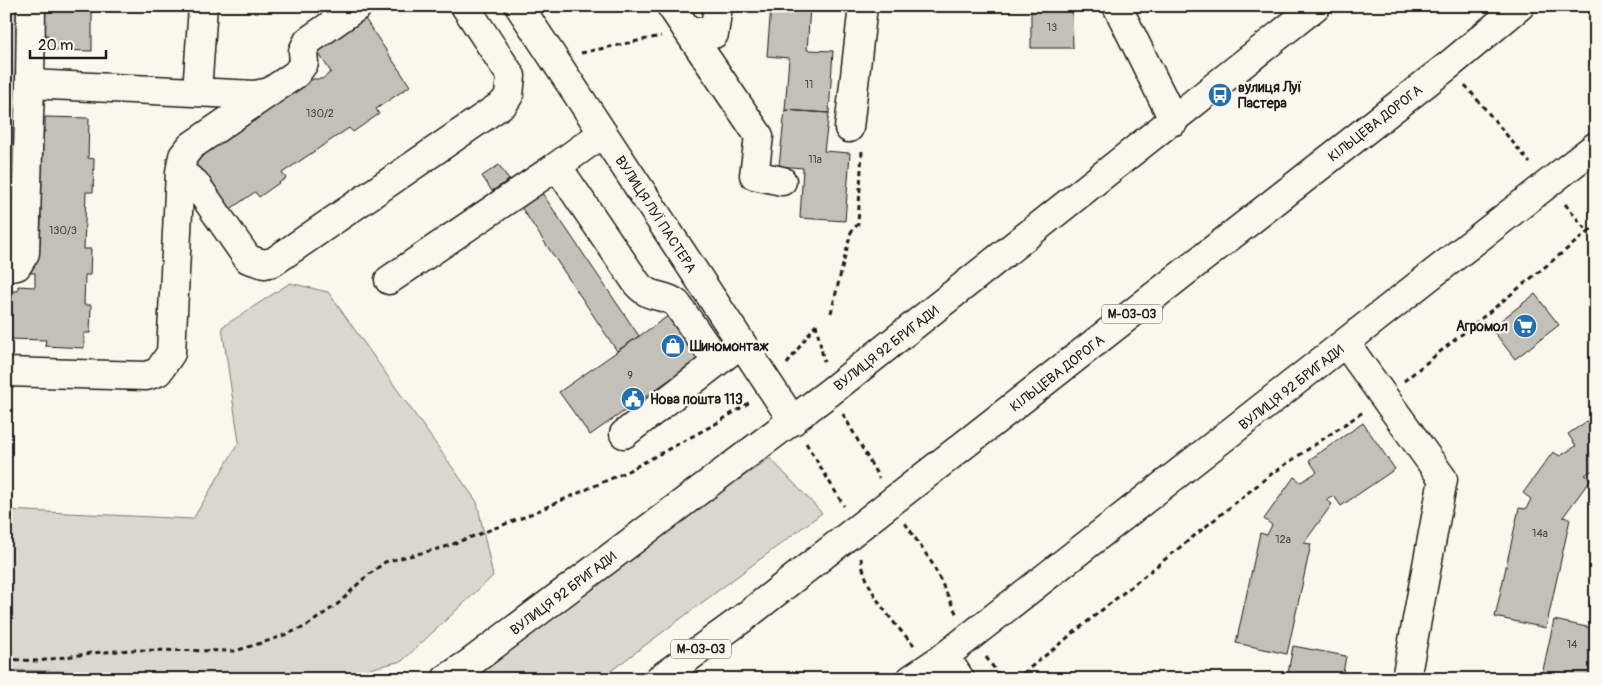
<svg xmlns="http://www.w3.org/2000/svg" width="1602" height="685" viewBox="0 0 1602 685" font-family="Pangolin,sans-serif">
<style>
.green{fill:#dad7ce;stroke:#7b7a75}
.building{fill:#c3c0b8;stroke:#1c1c1c}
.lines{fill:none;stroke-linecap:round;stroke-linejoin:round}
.minor-casing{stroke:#1c1c1c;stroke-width:31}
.highway-casing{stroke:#1c1c1c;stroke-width:31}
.path{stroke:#1c1c1c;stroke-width:3;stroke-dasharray:5 4;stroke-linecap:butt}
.minor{stroke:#fbf7ec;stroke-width:28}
.highway{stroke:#fbf7ec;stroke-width:28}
.labels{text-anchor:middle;stroke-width:4.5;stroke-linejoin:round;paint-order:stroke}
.number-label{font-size:11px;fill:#464543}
.shield{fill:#fbf7ec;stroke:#5f5e5a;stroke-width:1}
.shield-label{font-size:12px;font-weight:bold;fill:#1c1c1c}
.poi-label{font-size:14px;font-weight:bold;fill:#1c1c1c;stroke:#fbf7ec;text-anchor:start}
.street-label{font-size:14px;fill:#1c1c1c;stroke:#fbf7ec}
</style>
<rect width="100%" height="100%" fill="#fbf7ec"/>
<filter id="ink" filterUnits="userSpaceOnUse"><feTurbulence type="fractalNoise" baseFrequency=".02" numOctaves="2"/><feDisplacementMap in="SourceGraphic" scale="10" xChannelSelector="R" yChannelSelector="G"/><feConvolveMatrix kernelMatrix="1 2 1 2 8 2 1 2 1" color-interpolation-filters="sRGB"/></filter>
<g filter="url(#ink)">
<path class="green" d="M6 6H16L14 218H6Z
M290 283 328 292 477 502 493 576 402 661 327 679H196L139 673 6 670V510L193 519 239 442 222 327Z
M770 458 822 513 600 679H453Z"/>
<path class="building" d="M43 6H99V11H92V51L48 50V35H42Z
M771 6 810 8 807 50 833 51 829 113 785 110 789 58 767 56Z
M1031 6H1072L1073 48H1031Z
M361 13 410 86 376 109 379 114 353 132 349 128 282 173 286 178 259 197 255 192 223 214 189 164 215 146 213 142 258 116 313 79H322L331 72 313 45Z
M785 110 829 113 824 151 850 153 845 221 800 218 803 168 779 166Z
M45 117 89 118 88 158 94 159 93 192H86L84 249H91L90 275H85L84 305H91L90 333H84V348L45 346 46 340 6 339V291H18V286L35 287V273H30V260L34 244H40L41 216H36L39 132H45Z
M499 165 509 180 492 191 482 176Z
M540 190 639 336 617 351 519 204Z
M1535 294 1559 325 1515 359 1491 328Z
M671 314 701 358 590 435 559 392Z
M1596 415V474L1593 470 1585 475 1591 479 1563 517 1570 519 1546 628 1495 617 1519 508 1526 509 1531 499 1523 493 1553 452 1560 456 1576 446 1568 434Z
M1363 423 1395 469 1341 506 1334 496 1326 500 1332 504 1304 543 1311 544 1287 654 1236 643 1260 533 1267 535 1272 525 1264 519 1294 477 1301 482 1317 472 1309 460Z
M1554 620 1596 629V659L1592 679H1541Z
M1293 646 1346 656 1342 679H1287Z"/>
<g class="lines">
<g class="minor-casing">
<path id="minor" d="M31 6 30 84 255 95 270 92
M519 6 793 421
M671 6 759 136 754 175 782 181
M1117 6 1174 121
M687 30 714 34 718 6
M197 92 203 6
M849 128 863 6
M603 133 557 166 638 285C652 300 664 293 677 304L717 362
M180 172 195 183 248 259 264 264 273 262 504 103 509 95 511 76 465 6
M6 268 17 266 25 253 30 84
M389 280 557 166
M1346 344 1443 479 1406 679
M6 372 146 376 158 372 171 353 180 172 183 156 191 146 296 74 304 63 303 51 308 41 358 6
M624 434 730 352
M945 656 960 679
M446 679 470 663 830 392 1316 6
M911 679 945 656 1596 146"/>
</g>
<g class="highway-casing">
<path id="highway" d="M659 679 742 619 1449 65 1520 6"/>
</g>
<path class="path" d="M581 53 661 36
M1465 85 1530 163
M1565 204 1588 232 1596 226
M831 313 851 232 858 224 862 151
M816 324 824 362
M787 364 816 324
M1404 381 1588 232
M843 414 879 478
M806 443 844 506
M905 523 932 563 957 615
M861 558C865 590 892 622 914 645
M986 657 1002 679
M6 659 38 661 92 653 131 650 235 651 271 640 305 627 339 603 362 580 385 562 445 547 524 517 626 472 717 423 750 402
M1016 679 1270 475 1363 412"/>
<use href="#minor" class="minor"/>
<use href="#highway" class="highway"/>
</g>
</g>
<defs>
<g id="bus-disc" transform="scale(1.25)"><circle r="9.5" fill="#1f6fb2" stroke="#fbf7ec"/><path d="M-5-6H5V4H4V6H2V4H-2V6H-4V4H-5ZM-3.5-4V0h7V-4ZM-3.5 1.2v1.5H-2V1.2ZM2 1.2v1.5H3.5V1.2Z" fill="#fff"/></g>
<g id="supermarket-disc" transform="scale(1.25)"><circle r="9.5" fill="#1f6fb2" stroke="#fbf7ec"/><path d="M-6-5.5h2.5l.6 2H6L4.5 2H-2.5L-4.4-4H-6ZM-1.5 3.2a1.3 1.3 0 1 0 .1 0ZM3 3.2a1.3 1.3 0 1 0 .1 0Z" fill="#fff"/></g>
<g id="shop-disc" transform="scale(1.25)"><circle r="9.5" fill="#1f6fb2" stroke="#fbf7ec"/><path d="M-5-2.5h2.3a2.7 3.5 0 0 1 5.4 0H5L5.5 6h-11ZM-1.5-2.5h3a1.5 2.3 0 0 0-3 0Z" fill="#fff"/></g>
<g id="civic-disc" transform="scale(1.25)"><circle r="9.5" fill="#1f6fb2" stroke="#fbf7ec"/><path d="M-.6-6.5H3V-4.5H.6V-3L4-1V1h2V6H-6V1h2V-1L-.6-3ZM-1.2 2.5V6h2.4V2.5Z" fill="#fff"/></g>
</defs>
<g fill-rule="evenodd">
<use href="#bus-disc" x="1220" y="95"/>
<use href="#supermarket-disc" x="1525" y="326"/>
<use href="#shop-disc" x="673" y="346"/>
<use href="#civic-disc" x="633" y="399"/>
</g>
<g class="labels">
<g class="number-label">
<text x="1052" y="31">13</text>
<text x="809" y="88">11</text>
<text x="320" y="117">130/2</text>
<text x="815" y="163">11а</text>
<text x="63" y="234">130/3</text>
<text x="630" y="379">9</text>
<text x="1540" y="537">14а</text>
<text x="1283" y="543">12а</text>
<text x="1572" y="648">14</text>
</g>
<g class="shield">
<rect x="1102" y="304.5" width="60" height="19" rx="4"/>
<rect x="671" y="639.5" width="60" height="19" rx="4"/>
</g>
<g class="shield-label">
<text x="1132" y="318">М-03-03</text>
<text x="701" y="653">М-03-03</text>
</g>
<g class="poi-label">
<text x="1238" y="92">вулиця Луї<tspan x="1238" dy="16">Пастера</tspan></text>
<text x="1508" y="331" text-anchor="end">Агромол</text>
<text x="690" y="351">Шиномонтаж</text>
<text x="650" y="404">Нова пошта 113</text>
</g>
<g class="street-label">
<text transform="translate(1375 123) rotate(-38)" y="5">КІЛЬЦЕВА ДОРОГА</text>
<text transform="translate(656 214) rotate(57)" y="5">ВУЛИЦЯ ЛУЇ ПАСТЕРА</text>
<text transform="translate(886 348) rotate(-38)" y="5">ВУЛИЦЯ 92 БРИГАДИ</text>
<text transform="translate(1057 373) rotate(-38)" y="5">КІЛЬЦЕВА ДОРОГА</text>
<text transform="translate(1291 387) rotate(-38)" y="5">ВУЛИЦЯ 92 БРИГАДИ</text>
<text transform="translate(563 593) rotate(-37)" y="5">ВУЛИЦЯ 92 БРИГАДИ</text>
</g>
</g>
<rect width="1602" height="685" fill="none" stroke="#fbf7ec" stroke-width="25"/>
<rect x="12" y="12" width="1577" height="660" fill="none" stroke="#1c1c1c" stroke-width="2" filter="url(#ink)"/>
<path d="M30 50v8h76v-8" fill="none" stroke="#1c1c1c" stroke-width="2.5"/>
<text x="38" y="50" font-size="15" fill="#1c1c1c" stroke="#fbf7ec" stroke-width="4" paint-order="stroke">20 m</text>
</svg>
